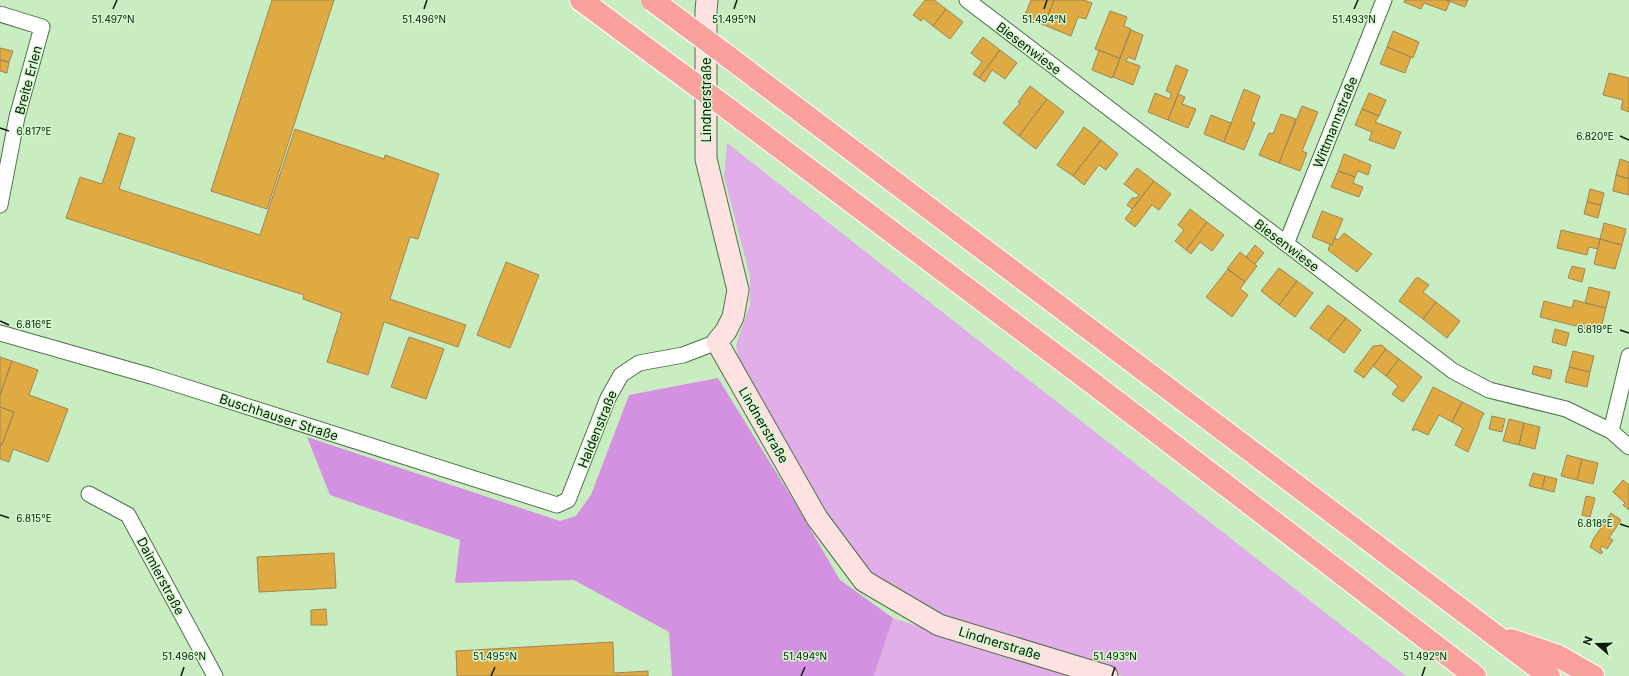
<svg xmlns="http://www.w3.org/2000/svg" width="1629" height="676" viewBox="0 0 1629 676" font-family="Inter,sans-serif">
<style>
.green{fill:#e1aee9}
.forest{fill:#d591e1}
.building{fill:#deaa41;stroke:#a08657}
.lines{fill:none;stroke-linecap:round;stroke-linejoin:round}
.street-casing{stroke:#4e7049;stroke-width:17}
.secondary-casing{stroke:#4e7049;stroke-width:23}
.highway-casing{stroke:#fff;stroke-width:24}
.street{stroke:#fff;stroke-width:15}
.secondary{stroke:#fee2e2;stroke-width:21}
.highway{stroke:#faa09d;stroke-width:22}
.highway-bridge-casing{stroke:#fff;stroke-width:24;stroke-linecap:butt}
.highway-bridge{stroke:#faa09d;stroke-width:22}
.ticks{fill:none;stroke:#0b190a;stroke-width:1.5}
.labels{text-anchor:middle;stroke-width:3;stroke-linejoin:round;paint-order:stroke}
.street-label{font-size:13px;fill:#0b190a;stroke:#d4fbce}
.ticks-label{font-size:10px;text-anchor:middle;fill:#0b190a;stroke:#d4fbce;stroke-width:3;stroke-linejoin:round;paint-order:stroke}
</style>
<rect width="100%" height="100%" fill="#c7edc1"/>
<path class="green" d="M727 143 1406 676H1123L939 623 866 580 738 357 736 345 750 305V276L724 177Z
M893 618 1068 676H874Z"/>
<path class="forest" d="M718 378 795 503 840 580 893 618 874 676H672L669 632 574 580 455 583 460 540 330 495 307 437 560 521 576 516 591 495 629 395Z"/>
<path class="building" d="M272 0H334L267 209 211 191Z
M925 0H934L946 9 933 26 923 18 921 21 913 15Z
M1031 0H1054L1044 25 1024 17Z
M1054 0H1084L1092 3 1086 19 1078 17 1071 36 1044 25Z
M1405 0H1446L1450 1 1446 11 1424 3 1421 9 1404 2Z
M1446 0H1468L1465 7Z
M946 9 963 22 950 39 933 26Z
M1110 11 1127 17 1124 26 1131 29 1120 58 1095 49Z
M1131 30 1143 35 1135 60 1128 57 1126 61 1140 66 1133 85 1113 77Z
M1393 31 1419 42 1413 58 1387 47Z
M983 37 1000 50 979 78 973 74 982 62 971 53Z
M1387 47 1411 57 1405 73 1380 64Z
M0 48 13 51 9 62 0 60Z
M1000 50 1017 63 1005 79 992 70 985 82 979 78Z
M1099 50 1120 59 1112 78 1092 70Z
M0 60 9 62 7 73 0 71Z
M1176 65 1188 70 1168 120 1148 112 1155 93 1170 99 1171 93 1166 91Z
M1609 73 1629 78V112L1621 109 1623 100 1603 95Z
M1030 86 1047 99 1019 136 1003 123 1020 103 1018 102Z
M1244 89 1260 96 1251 121 1255 123 1244 150 1224 142Z
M1369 93 1386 100 1379 116 1362 109Z
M1178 94 1185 97 1182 104 1196 109 1188 128 1168 120Z
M1047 99 1064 112 1036 149 1019 136Z
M1302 106 1318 112 1302 151 1307 153 1300 171 1279 163Z
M1362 109 1379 116 1375 122 1401 132 1394 149 1369 140 1372 132 1355 125Z
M1281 114 1296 119 1279 163 1259 155 1269 133 1273 134Z
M1211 115 1231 123 1224 142 1204 134Z
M1084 127 1101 140 1073 176 1057 165Z
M295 129 384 159 385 155 439 174 418 239 410 237 390 299 466 325 458 347 384 322 368 375 327 362 342 313 303 299 304 295 66 218 80 177 102 184 119 133 135 138 119 189 260 235Z
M1101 140 1118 154 1106 170 1099 165 1084 185 1073 176Z
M1344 154 1371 165 1368 175 1358 171 1355 177 1338 171Z
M1620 159 1629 162V179L1616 175Z
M1137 168 1154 181 1132 209 1127 205 1132 198H1136L1139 195 1124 184Z
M1338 171 1355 177 1353 183 1363 187 1359 197 1331 187Z
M1616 175 1629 179V195L1613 191Z
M1154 181 1171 194 1159 210 1152 205 1135 227 1125 219Z
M1590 189 1604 193 1601 205 1587 202Z
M1587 202 1601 205 1598 218 1584 214Z
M1190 209 1207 222 1186 250 1175 241 1184 230 1178 225Z
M1322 211 1343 219 1332 245 1312 237Z
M1207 222 1224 235 1212 251 1200 242 1191 254 1186 250Z
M1604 223 1626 229 1622 245 1600 239Z
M1561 230 1600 239 1598 249 1589 247 1587 255 1557 248Z
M1344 233 1372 254 1357 272 1328 250 1330 244 1332 245 1335 238 1338 240Z
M1600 239 1622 245 1615 269 1594 264Z
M1255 245 1264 253 1255 264 1246 257Z
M1240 252 1257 266 1245 282 1227 269Z
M506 262 539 275 510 348 477 335Z
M1572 266 1585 269 1582 282 1568 278Z
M1279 268 1297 281 1279 305 1261 291Z
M1228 269 1245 282 1240 289 1248 295 1232 317 1206 297Z
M1416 278H1419L1429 285 1423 292 1436 302 1423 319 1399 301Z
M1297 281 1313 293 1295 317 1279 305Z
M1589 287 1610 292 1606 308 1585 303Z
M1574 300 1606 308 1600 332 1540 317 1544 301 1572 308Z
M1436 302 1460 321 1447 338 1423 319Z
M1328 305 1346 318 1328 341 1310 328Z
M1346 318 1361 330 1344 353 1328 341Z
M1555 329 1569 333 1566 346 1552 342Z
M409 337 444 349 426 399 391 387Z
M1382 345 1386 349 1364 378 1354 371 1373 346Z
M1386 349 1399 359 1386 376 1373 366Z
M1573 351 1594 356 1590 372 1569 367Z
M0 357 12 361 0 395Z
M1399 359 1422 377 1403 402 1392 394 1398 386 1386 376Z
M12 361 38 370 29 395 68 409 48 462 13 449 9 462 0 459V444L2 445 14 412 0 407V395Z
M1534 366 1552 370 1550 379 1532 374Z
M1569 367 1590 372 1587 387 1565 382Z
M1433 387 1462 402 1452 422 1439 415 1428 435 1415 429 1414 431 1412 430Z
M1462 402 1484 413 1479 423V425L1468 452 1455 445 1463 428 1452 422Z
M0 407 14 412 2 445 0 444Z
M1492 416 1505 419 1502 432 1489 429Z
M1509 419 1524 423 1519 445 1503 441Z
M1524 423 1540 427 1535 449 1519 445Z
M1567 455 1582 459 1577 480 1561 476Z
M1582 459 1598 463 1593 484 1577 480Z
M1533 473 1545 476 1542 489 1529 486Z
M1545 476 1557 479 1554 492 1542 489Z
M1623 480 1629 485V510L1623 505 1625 503 1613 492Z
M1586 496 1595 498 1590 517 1582 515Z
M1611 513 1621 520 1609 538 1613 540 1607 549 1602 546 1600 550 1603 552 1601 554 1590 547 1594 538Z
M334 553 336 588 259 592 257 557Z
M326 609 327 625H311V610Z
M613 642 614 673 648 671V676H457L456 651Z"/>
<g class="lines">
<g class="street-casing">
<path id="street" d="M967 0 1453 371 1489 390 1566 409 1611 431 1629 447
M0 14 42 27 17 117 0 205
M1286 244 1384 0
M0 333 151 376 557 505 568 500 608 398 621 375 639 363 683 355 717 342
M1611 431 1629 356
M89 494 128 515 215 676"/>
</g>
<g class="secondary-casing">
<path id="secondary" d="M707 0 706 11V159L738 290 733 317 726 331 717 342 817 518 864 581 939 625 1107 676"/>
</g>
<g class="highway-casing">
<path id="highway" d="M581 0 647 49
M726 55 1549 676
M727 108 1095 385 1475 676
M1511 640 1558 656 1593 676"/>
</g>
<use href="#street" class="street"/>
<use href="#secondary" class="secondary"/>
<use href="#highway" class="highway"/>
<g class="highway-bridge-casing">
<path id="highway-bridge" d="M652 0 726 55
M647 49 727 108"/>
</g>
<use href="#highway-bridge" class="highway-bridge"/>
</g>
<path class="ticks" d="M113 9 117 0M424 9 427 0M734 9 737 0M1044 9 1047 0M1354 9 1358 0M0 128 9 131M1620 136 1629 140M0 321 9 325M1620 330 1629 333M0 515 9 518M1620 524 1629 527M181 676 184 667M491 676 495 667M801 676 805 667M1112 676 1115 667M1422 676 1425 667"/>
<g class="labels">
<g class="street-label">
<text transform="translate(1029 48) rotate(37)" y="5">Biesenwiese</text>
<text transform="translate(28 80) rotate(-75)" y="5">Breite Erlen</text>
<text transform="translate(706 100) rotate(-90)" y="5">Lindnerstraße</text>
<text transform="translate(1335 122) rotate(-68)" y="5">Wittmannstraße</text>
<text transform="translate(1287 245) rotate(37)" y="5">Biesenwiese</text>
<text transform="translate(279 417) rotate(18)" y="5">Buschhauser Straße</text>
<text transform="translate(764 425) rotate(60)" y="5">Lindnerstraße</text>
<text transform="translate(597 429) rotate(-68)" y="5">Haldenstraße</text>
<text transform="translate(161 576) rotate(62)" y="5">Daimlerstraße</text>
<text transform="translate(1000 643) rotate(17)" y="5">Lindnerstraße</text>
</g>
</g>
<g class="ticks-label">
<text x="113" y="23">51.497°N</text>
<text x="424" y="23">51.496°N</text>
<text x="734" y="23">51.495°N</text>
<text x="1044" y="23">51.494°N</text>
<text x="1354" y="23">51.493°N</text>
<text x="34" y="135">6.817°E</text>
<text x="1595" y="140">6.820°E</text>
<text x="34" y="328">6.816°E</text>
<text x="1595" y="333">6.819°E</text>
<text x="34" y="522">6.815°E</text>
<text x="1595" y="527">6.818°E</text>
<text x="184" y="660">51.496°N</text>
<text x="495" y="660">51.495°N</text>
<text x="805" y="660">51.494°N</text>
<text x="1115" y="660">51.493°N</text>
<text x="1425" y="660">51.492°N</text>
</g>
<g transform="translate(1597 644) rotate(290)" stroke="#d4fbce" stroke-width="3" paint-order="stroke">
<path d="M0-3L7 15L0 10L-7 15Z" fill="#0b190a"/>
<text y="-6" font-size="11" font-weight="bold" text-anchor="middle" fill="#0b190a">N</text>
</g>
</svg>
